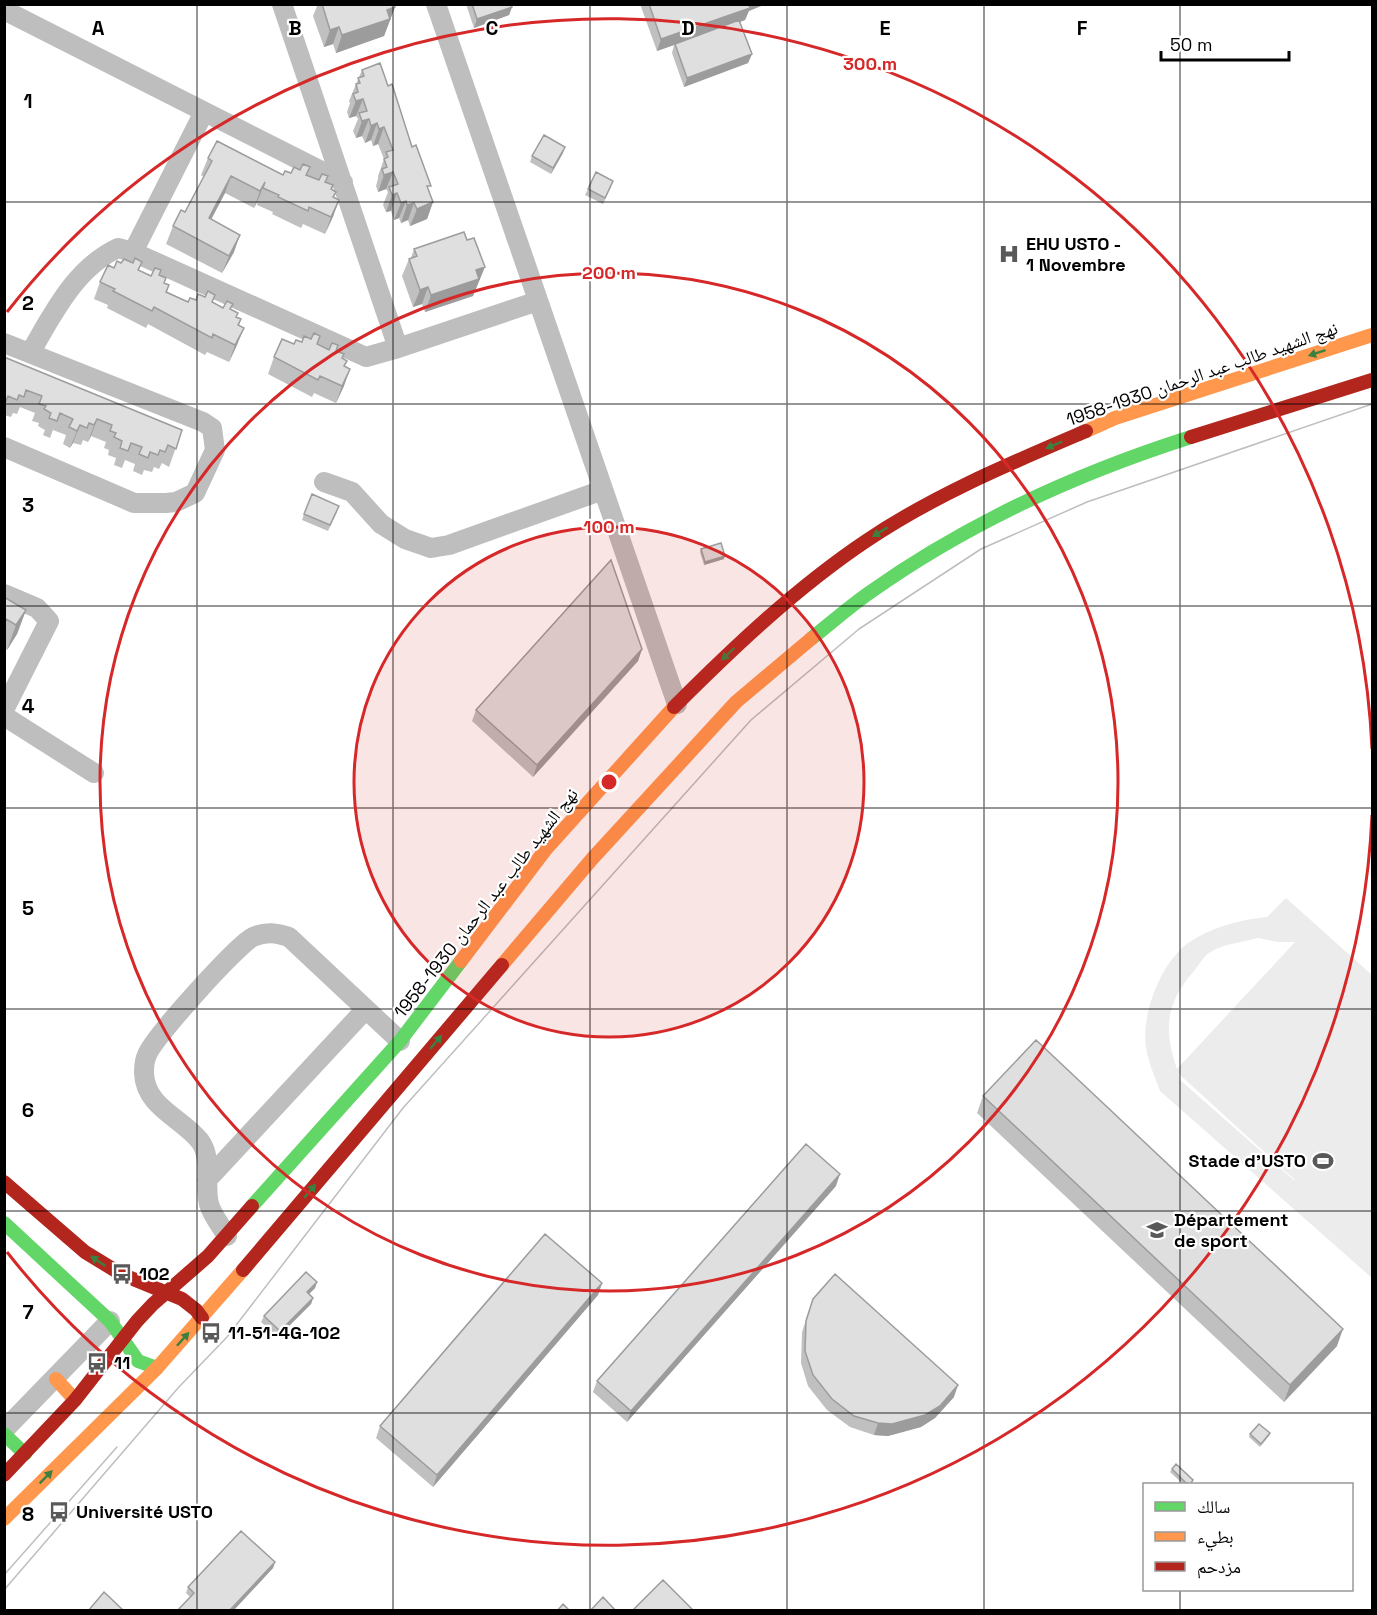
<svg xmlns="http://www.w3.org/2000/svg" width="1377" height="1615" viewBox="0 0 1377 1615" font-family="'Space Grotesk','Noto Naskh Arabic',sans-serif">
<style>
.green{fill:#ececec;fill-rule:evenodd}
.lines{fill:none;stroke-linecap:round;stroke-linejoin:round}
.street{stroke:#bebebe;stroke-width:20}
.fast{stroke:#63d668;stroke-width:14}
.slow{stroke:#ff974d;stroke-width:14}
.jam{stroke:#b3261e;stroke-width:14}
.tram{stroke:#bebebe;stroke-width:1.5}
.wall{fill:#c0c0c0}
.shaded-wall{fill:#9c9c9c}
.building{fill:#dfdfdf;stroke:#9c9c9c;stroke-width:1.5}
.oneway{fill:#3b803e}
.grid{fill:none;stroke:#000;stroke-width:1.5;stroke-opacity:0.55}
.ring{fill:none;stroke:#d62828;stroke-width:3}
.labels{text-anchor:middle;stroke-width:4.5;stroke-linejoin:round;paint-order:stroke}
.poi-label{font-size:18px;font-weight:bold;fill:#000;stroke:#fff;text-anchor:start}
.street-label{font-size:18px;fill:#000;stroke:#fff}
.grid-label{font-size:20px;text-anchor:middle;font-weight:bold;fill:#000;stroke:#fff;stroke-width:4.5;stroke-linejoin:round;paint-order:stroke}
.centre{fill:#d62828;stroke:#fff;stroke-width:3}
.ring-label{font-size:18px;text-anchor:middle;font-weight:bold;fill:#d62828;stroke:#fff;stroke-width:4.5;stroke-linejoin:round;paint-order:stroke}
</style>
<rect width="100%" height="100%" fill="#fff"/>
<path class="green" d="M1286 898 1372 975V1278L1160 1091C1155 1077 1148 1062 1146 1047 1141 1014 1161 963 1188 943 1212 927 1239 920 1267 917ZM1258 938 1278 942H1295L1177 1069C1163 1028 1166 1003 1194 971 1199 965 1203 957 1209 953 1222 944 1243 942 1258 938ZM1179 1074 1295 1180V1181L1180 1080Z"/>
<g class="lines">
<path class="street" d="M282 4 398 348 538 301
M436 4 677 704
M4 10 343 182
M204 112 133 252 366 357 398 348
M4 343 203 422 212 428 215 450 195 493 176 502 166 503H134L4 447
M30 353C53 314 75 268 118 248L133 252
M324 482 352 492 381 524 405 539 431 548 449 545 603 490
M4 594 37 608 49 621 4 710
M4 716 94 773
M207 1180 365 1010
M227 1236C221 1226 212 1215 209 1204 204 1184 213 1159 200 1141 182 1118 145 1107 144 1073 144 1068 145 1059 147 1055 153 1038 238 944 253 937 266 931 277 933 289 937L400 1041
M4 1430 110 1321"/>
<path class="fast" d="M812 638C831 623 849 607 869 593 966 524 1078 473 1191 437
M252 1206 400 1041 461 961
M4 1223 110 1321 138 1361 157 1368
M4 1434 25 1454"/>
<path class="slow" d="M1086 431 1115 418 1372 335
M461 961 546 849 674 707
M502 965 592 859 736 702 812 638
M56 1379 75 1400
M4 1519 157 1368 243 1270"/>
<path class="jam" d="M1191 437 1372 380
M674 707C733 648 796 588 866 541 934 495 1011 463 1086 431
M4 1182 85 1252 121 1274 182 1299 196 1310 202 1318
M243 1270 502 965
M4 1475 75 1400 137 1321 153 1304 208 1256 252 1206"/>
<path class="tram" d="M4 1575 117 1447
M4 1590 178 1388 227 1337 403 1108 751 720 859 629 981 549 1087 502 1372 404"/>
</g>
<path class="wall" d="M318 4H394L395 7 384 36 336 53 333 44 324 47 313 16Z
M466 4H512V7L509 15 474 28Z
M640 4H766L749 11 745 20 740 22 752 54 748 63 684 87 672 53 674 45 657 51Z
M362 70 412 147 433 202 427 219 410 226 408 220 401 223 399 218 394 220 391 211 386 212 383 205 388 192 386 189 378 192 376 186 378 179V176L384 159 378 144 373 146 371 140 365 143 362 136 356 138 353 131 358 119 356 116 349 118 347 112 350 103 349 101 356 84Z
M563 153 551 174 530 162 532 156Z
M208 158 283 175 310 167 307 175 319 180 328 176 326 182 332 189 336 192 334 197 339 200 325 234 303 224 301 228 272 214 273 212 257 205 258 200 254 208 225 193 211 219 234 252 222 273 166 244 173 226 185 212 204 177 201 175Z
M611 187 603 204 585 195 588 189Z
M414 249 478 284 477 285 473 296 425 312 422 304 413 307 402 276 409 259 411 258Z
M142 262 139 270 151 276 159 275 164 283 169 285 167 292 188 302 196 300 213 303 223 308 231 310 237 318 241 319 239 326 237 345 229 362 207 352 205 355 148 324 146 328 107 308 108 305 94 299 100 282 114 268 121 263Z
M302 342 318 344 329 350 338 345 336 351 342 359 344 367V386L336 403 314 393 312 397 268 374 274 357 294 344Z
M4 357 182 430 169 467 162 463 159 469 154 467 152 472 144 470 142 475 133 471 135 464 125 460 122 468 114 465 116 458 108 455 109 450 104 448 106 442 91 436 88 442 83 440 81 445 73 443 70 448 63 444 66 435 53 430 50 438 43 435 45 430 38 426 39 423 32 421 35 413 20 407 17 414 13 413 11 417 4 415Z
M337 512 328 531 302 520 304 514Z
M701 549 724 559 704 565 700 552Z
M4 597 26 610 17 634 7 650 4 648Z
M642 649 638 661 533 777 472 721 476 710Z
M983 1096 1337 1346 1284 1402 977 1113Z
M836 1186 627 1422 593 1392 597 1381Z
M317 1282 315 1288 309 1294 313 1298 311 1304 278 1337 261 1322 264 1316Z
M602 1283 598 1295 433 1487 376 1438 380 1426Z
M813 1299 954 1397 935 1418 921 1427 888 1436 874 1435 850 1427 827 1410 808 1386 801 1363 802 1332Z
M1270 1433 1269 1436 1260 1447 1249 1437 1250 1434Z
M1172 1469 1193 1480 1192 1483 1191 1485H1184L1170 1472Z
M275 1562 273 1568 233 1611H177L190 1597 186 1593 188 1587Z"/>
<path class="shaded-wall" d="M751 4H766L749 11Z
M395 7 384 36 336 53 342 35 387 10Z
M512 7 509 15 474 28 477 19Z
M750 8 745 20 657 51 661 39Z
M339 27 333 44 324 47 330 30Z
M752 54 748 63 684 87 687 78Z
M363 99 356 116 349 118 356 101Z
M369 119 362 136 356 138 362 121Z
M377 123 371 140 365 143 371 126Z
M384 127 378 144 373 146 379 129Z
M565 147 563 153 551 174 553 168Z
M393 172 386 189 378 192 384 175Z
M231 176 225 193 203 235 209 218Z
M265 182 258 200 254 208 260 191Z
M397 193 391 211 386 212 392 195Z
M339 200 333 217 325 234 331 217Z
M406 201 399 218 394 220 401 203Z
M433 202 427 219 410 226 417 209Z
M414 203 408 220 401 223 407 205Z
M240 235 234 252 222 273 229 256Z
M485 267 473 296 425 312 431 295 476 270Z
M428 287 422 304 413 307 420 290Z
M244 328 237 345 229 362 235 345Z
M350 369 344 386 336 403 342 386Z
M97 419 91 436 88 442 94 425Z
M80 425 73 443 70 448 77 431Z
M725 556 724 559 704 565 705 562Z
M26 610 17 634 7 650 16 625Z
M642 649 638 661 533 777 537 765Z
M840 1174 836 1186 627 1422 631 1411Z
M317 1282 315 1288 305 1298 307 1292Z
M602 1283 598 1295 433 1487 437 1475Z
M313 1298 311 1304 278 1337 280 1331Z
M1343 1329 1337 1346 1284 1402 1290 1385Z
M958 1385 954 1397 935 1418 921 1427 888 1436 874 1435 878 1423Z
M275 1562 273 1568 233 1611H229Z"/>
<path class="building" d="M322 4H394L395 7 387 10 390 19 342 35 339 27 330 30Z
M472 4H512V7L477 19Z
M649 4H748L750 8 661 39Z
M739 20 752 54 687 78 675 44Z
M380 63 388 86 392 84 412 147 416 145 431 186H427L433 202 417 209 414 203 407 205 406 201 401 203 397 193 392 195 389 187 398 184 393 172 384 175 382 169 387 167 384 159 388 157 386 152 393 150 384 127 379 129 377 123 371 126 369 119 362 121 359 113 367 111 363 99 356 101 353 94 358 92 356 84 360 83 358 78 364 76 362 70Z
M544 135 565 147 553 168 532 156Z
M217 141 283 175 285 171 291 173 294 167 300 170 303 164 310 167 306 175 319 180 322 174 328 176 325 182 333 185 331 189 336 192 333 197 339 200 331 217 309 207 308 211 278 197 279 195 263 188 265 182 260 191 231 176 209 218 240 235 229 256 173 226 181 210 185 212 212 161 208 158Z
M596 172 613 181 605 198 588 189Z
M464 232 467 240 474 238 485 267 476 270 479 279 431 295 428 287 420 290 409 259 417 256 414 249Z
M135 258 142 262 138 270 151 276 155 268 161 270 159 275 166 278 164 283 169 285 166 292 188 302 190 298 196 300 198 294 205 297 208 291 215 295 212 302 223 308 227 301 233 304 230 309 238 313 236 317 241 319 238 325 244 328 235 345 213 334 212 338 154 307 152 311 113 291 115 289 100 282 108 265 114 268 117 261 121 263 124 259 133 263Z
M314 333 320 336 317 344 329 350 332 343 338 345 336 351 344 354 342 358 347 361 344 366 350 369 342 386 320 376 318 380 274 357 282 339 294 344 296 340 302 342 304 336 311 339Z
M4 357 182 430 176 449 168 445 165 452 160 450 158 455 150 452 148 458 139 454 142 447 131 443 128 451 120 448 122 441 114 437 116 433 110 431 112 425 97 419 94 425 89 423 87 428 80 425 77 431 69 427 73 419 60 413 57 421 49 418 51 413 44 409 46 406 39 404 42 396 26 390 24 397 19 395 17 400 8 396 6 401 4 400Z
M312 494 339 506 330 525 304 514Z
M721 543 725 556 705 562 701 549Z
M611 560 642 649 537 765 476 710Z
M4 597 26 610 16 625 6 619 4 622Z
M1036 1040 1343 1329 1290 1385 983 1096Z
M806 1144 840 1174 631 1411 597 1381Z
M545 1234 602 1283 437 1475 380 1426Z
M306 1272 317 1282 307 1292 313 1298 280 1331 264 1316Z
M835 1274 958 1385 940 1406 925 1415 892 1424 878 1423 854 1416 832 1399 813 1375 805 1351 806 1321 813 1299Z
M1259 1424 1270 1433 1261 1444 1250 1434Z
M1176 1464 1193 1480 1190 1485H1188L1172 1469Z
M241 1531 275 1562 229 1611H177L194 1593 188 1587Z
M663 1580 693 1610V1611H632Z
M104 1592 124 1611H88Z
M603 1597 616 1611H590Z
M563 1604 570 1611H557Z"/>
<defs><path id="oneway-solid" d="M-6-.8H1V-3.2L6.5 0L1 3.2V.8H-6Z" transform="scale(1.5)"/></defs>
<g class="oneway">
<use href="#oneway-solid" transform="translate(1317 353) rotate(162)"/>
<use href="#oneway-solid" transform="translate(1054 445) rotate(157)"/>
<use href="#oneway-solid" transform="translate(880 532) rotate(149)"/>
<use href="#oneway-solid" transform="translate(728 654) rotate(136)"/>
<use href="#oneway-solid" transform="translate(436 1042) rotate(-50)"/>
<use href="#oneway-solid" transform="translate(310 1191) rotate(-50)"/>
<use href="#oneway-solid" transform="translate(98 1261) rotate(-146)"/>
<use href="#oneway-solid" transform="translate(183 1339) rotate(-48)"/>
<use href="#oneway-solid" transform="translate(46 1477) rotate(-45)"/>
</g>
<path class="grid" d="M197 4V1610M393 4V1610M590 4V1610M787 4V1610M984 4V1610M1180 4V1484M4 202H1372M4 404H1372M4 606H1372M4 808H1372M4 1009H1372M4 1211H1372M4 1413H1372M1180 1590V1610"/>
<circle cx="609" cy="782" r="255" fill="#d62828" fill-opacity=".12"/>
<g class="ring">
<circle cx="609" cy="782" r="255"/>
<circle cx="609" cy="782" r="509"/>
<path d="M1372 815A764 764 0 0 1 7 1252M7 312A764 764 0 0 1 1372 749"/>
</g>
<defs>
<g id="hospital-bare" transform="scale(1.62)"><path d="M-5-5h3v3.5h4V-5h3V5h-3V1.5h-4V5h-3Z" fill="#595959" stroke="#fff" stroke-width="2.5" paint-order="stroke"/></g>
<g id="stadium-bare" transform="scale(1.62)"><path d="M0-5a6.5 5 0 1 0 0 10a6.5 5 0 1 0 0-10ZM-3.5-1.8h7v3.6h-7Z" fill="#595959" stroke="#fff" stroke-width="2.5" paint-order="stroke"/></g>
<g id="university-bare" transform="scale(1.62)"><path d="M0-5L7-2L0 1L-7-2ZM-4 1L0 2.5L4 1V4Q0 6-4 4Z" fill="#595959" stroke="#fff" stroke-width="2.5" paint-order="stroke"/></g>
<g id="bus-bare" transform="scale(1.62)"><path d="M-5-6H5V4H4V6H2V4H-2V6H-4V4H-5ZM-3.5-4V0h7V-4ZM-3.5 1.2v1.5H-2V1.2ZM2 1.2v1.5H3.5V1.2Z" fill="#595959" stroke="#fff" stroke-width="2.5" paint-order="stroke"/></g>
</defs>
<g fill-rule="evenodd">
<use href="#hospital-bare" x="1009" y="254"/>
<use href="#stadium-bare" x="1323" y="1161"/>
<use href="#university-bare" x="1157" y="1230"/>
<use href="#bus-bare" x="122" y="1274"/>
<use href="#bus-bare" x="211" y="1333"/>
<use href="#bus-bare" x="97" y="1363"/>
<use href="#bus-bare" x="59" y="1512"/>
</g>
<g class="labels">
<g class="poi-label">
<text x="1026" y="250">EHU USTO -<tspan x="1026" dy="21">1 Novembre</tspan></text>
<text x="1306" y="1167" text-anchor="end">Stade d'USTO</text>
<text x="1174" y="1226">Département<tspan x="1174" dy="21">de sport</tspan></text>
<text x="139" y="1280">102</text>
<text x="228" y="1339">11-51-4G-102</text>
<text x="114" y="1369">11</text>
<text x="76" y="1518">Université USTO</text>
</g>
<g class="street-label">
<text transform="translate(1202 374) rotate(-19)" y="6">نهج الشهيد طالب عبد الرحمان 1930-1958</text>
<text transform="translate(486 903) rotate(-52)" y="6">نهج الشهيد طالب عبد الرحمان 1930-1958</text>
</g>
</g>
<g class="grid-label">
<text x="98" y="35">A</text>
<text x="295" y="35">B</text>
<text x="492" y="35">C</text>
<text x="688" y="35">D</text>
<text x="885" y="35">E</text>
<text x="1082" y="35">F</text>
<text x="28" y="108">1</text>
<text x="28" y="310">2</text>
<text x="28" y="512">3</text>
<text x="28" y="713">4</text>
<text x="28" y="915">5</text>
<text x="28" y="1117">6</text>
<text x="28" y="1319">7</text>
<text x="28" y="1521">8</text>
</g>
<circle cx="609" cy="782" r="9" class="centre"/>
<g class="ring-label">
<text x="870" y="70">300 m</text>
<text x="609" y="279">200 m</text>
<text x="609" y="533">100 m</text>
</g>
<rect width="1377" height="1615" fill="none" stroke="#000000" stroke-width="12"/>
<rect x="1143" y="1483" width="210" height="108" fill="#ffffff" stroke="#999999" stroke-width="1.5"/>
<rect x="1155" y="1502" width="30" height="9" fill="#63d668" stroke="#999999" stroke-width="1.5"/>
<text x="1197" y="1513" font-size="18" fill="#000000">سالك</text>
<rect x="1155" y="1532" width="30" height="9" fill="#ff974d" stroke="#999999" stroke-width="1.5"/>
<text x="1197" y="1543" font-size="18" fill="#000000">بطيء</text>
<rect x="1155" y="1562" width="30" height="9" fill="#b3261e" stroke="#999999" stroke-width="1.5"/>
<text x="1197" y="1573" font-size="18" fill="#000000">مزدحم</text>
<path d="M1161 51v9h128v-9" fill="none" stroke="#000000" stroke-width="3"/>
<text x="1170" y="51" font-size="18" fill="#000000" stroke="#ffffff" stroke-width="4.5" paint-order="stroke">50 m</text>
</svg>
